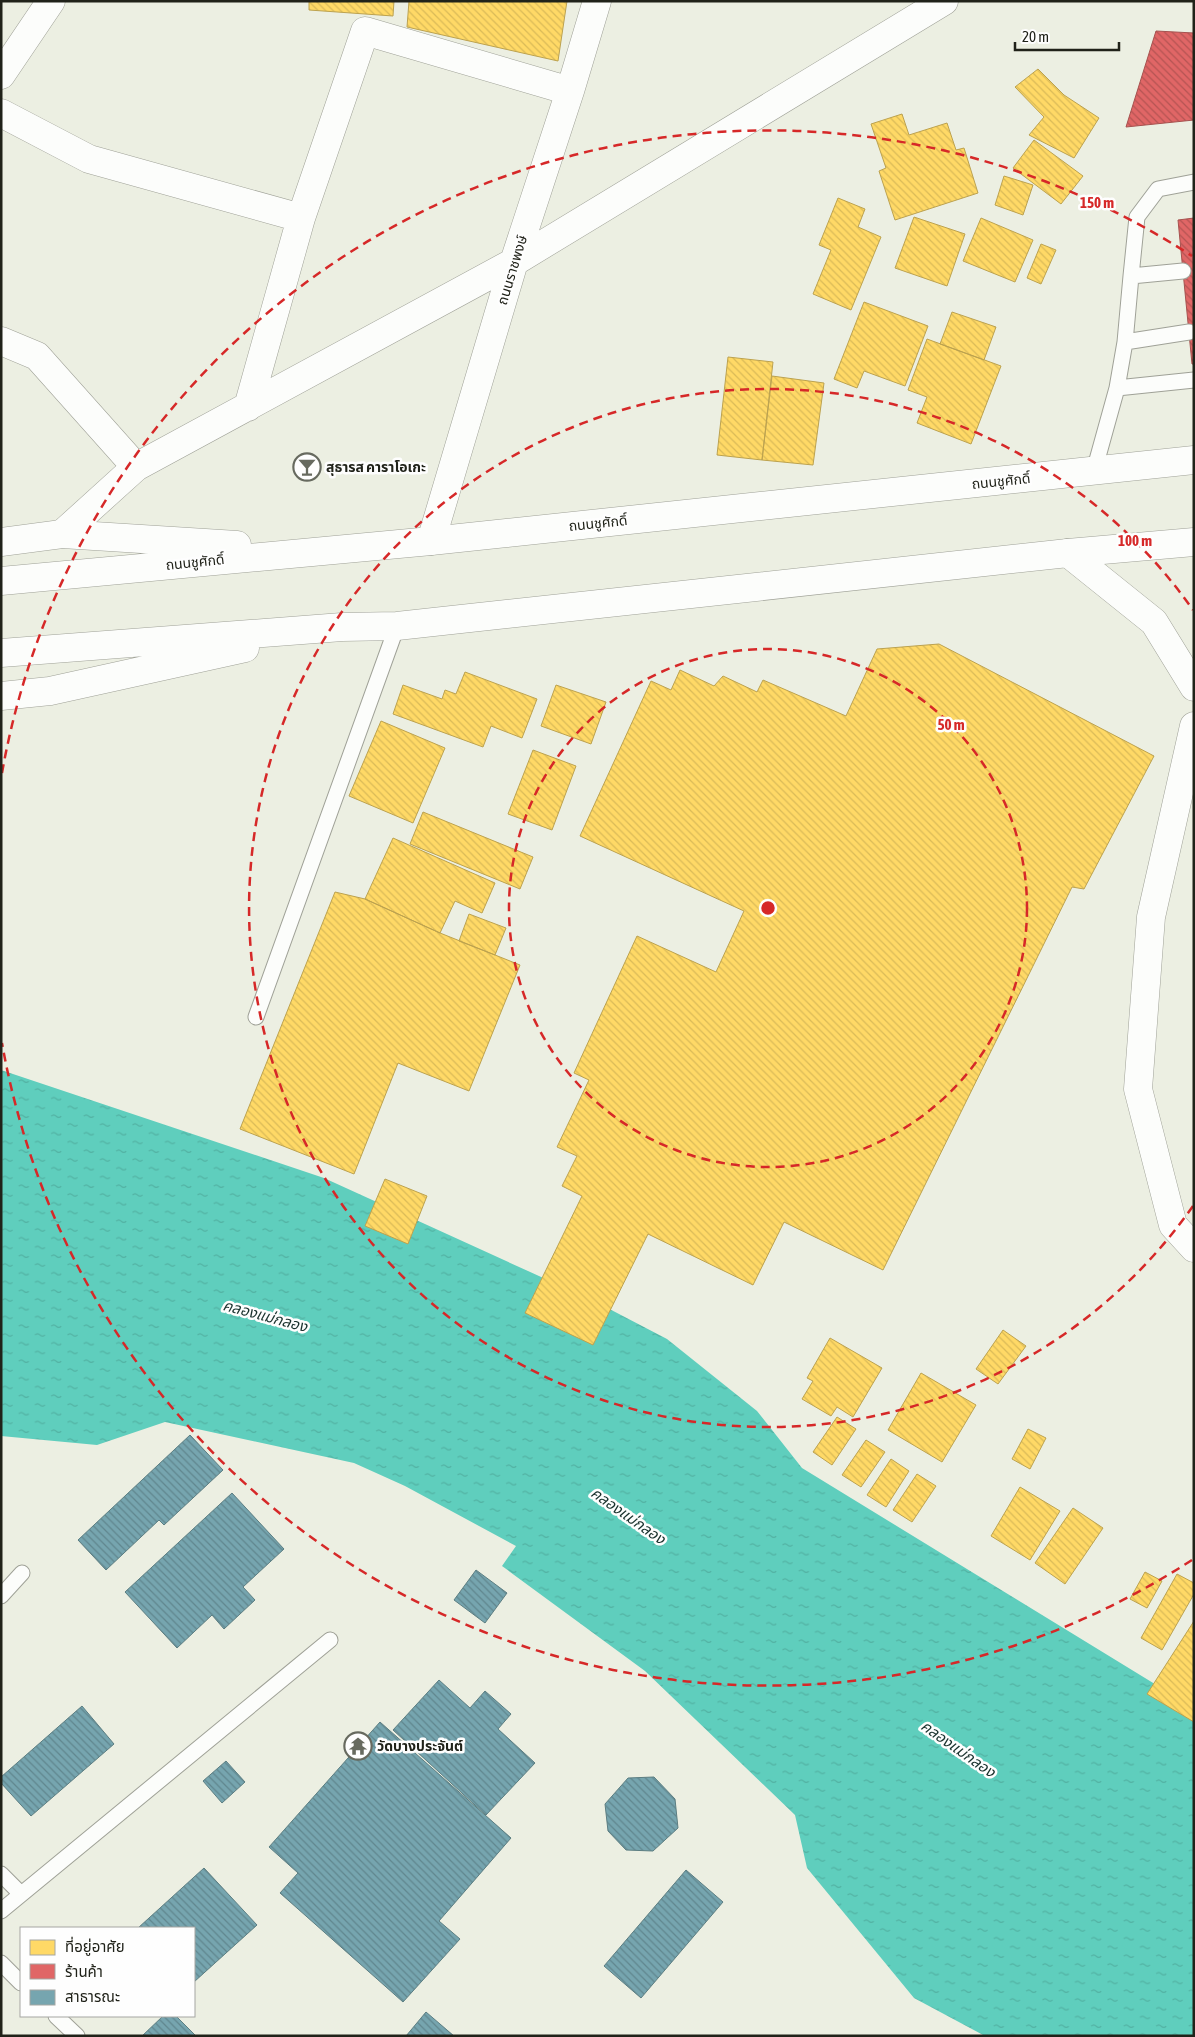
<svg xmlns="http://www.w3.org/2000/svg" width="1195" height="2037" viewBox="0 0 1195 2037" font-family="'Asap Condensed','Noto Sans Thai',sans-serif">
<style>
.water{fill:url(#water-ripples)}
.homes{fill:url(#homes-back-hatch);stroke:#bca24f}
.shops{fill:url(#shops-back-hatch);stroke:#a6524f}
.public{fill:url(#public-back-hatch);stroke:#5c7e82}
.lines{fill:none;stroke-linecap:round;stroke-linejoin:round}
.lane-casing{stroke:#9fa197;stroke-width:17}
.street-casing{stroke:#9fa197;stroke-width:29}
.secondary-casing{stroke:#9fa197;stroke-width:29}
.primary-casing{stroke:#9fa197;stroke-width:29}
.lane{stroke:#fcfdfb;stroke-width:15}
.street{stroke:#fcfdfb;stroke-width:28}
.secondary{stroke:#fcfdfb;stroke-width:28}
.primary{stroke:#fcfdfb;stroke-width:28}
.ring{fill:none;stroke:#d62828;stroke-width:2.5;stroke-dasharray:9 6}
.labels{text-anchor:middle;stroke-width:5;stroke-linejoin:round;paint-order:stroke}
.street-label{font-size:14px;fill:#202219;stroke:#fefefe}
.poi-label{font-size:14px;font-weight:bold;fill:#202219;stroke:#fefefe;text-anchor:start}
.water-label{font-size:15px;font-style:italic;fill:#19312d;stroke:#fefefe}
.centre{fill:#d62828;stroke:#fefefe;stroke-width:2.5}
.ring-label{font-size:15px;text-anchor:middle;font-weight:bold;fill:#d62828;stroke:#fefefe;stroke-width:5;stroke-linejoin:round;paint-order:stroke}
</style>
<defs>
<pattern id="water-ripples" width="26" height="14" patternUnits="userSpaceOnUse" patternTransform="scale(1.25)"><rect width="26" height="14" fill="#5fcebd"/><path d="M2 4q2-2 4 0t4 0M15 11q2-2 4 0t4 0" fill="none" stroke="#52b1a2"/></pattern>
<pattern id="homes-back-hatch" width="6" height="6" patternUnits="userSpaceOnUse" patternTransform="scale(1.25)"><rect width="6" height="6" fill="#ffd966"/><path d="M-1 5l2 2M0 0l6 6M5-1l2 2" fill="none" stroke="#daba58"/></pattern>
<pattern id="shops-back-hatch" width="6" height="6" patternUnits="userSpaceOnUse" patternTransform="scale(1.25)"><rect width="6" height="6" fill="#e06666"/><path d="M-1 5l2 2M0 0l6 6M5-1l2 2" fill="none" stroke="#b55453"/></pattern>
<pattern id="public-back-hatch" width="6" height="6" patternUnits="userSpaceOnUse" patternTransform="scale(1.25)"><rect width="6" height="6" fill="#76a5af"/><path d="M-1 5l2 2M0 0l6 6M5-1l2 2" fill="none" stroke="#60868e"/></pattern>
</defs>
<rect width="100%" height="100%" fill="#ecefe2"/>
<path class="water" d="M1 1070 324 1178 596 1302 667 1339 757 1411 802 1468 1194 1708V2036H985L914 1998 807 1868 795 1815 645 1671 502 1566 516 1546 405 1486 354 1463 165 1422 97 1445 1 1436Z"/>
<path class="homes" d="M309 1H394L393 16 309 10Z
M409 1H567L558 61 407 27Z
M1038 69 1064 95 1099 118 1074 158 1029 135 1044 117 1015 87Z
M902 114 909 135 947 123 956 150 964 148 978 193 895 220 879 171 886 168 871 124Z
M1034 140 1083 176 1061 204 1013 168Z
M1004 176 1033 185 1023 215 995 205Z
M838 198 865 209 858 227 881 237 851 310 813 294 831 250 819 245Z
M914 217 965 234 947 286 895 268Z
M981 218 1033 240 1015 282 963 261Z
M1041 244 1056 250 1041 284 1027 278Z
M864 302 928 326 905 386 864 371 857 388 834 379Z
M952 312 996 327 984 360 940 344Z
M927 339 1001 366 971 444 917 423 927 397 908 390Z
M728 357 773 362 762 460 717 455Z
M772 376 824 383 813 465 762 460Z
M939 644 1154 756 1084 889 1072 887 883 1270 784 1222 753 1285 648 1234 593 1345 525 1313 582 1196 562 1186 577 1156 557 1147 589 1080 574 1073 637 936 716 972 744 911 580 836 651 681 671 690 680 670 714 686 723 676 757 692 763 680 846 716 877 649Z
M465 672 537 699 522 738 491 726 483 747 393 714 403 685 442 699 445 690 456 694Z
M556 685 606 702 591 744 541 726Z
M381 721 445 748 413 823 349 796Z
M533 750 576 766 552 830 508 814Z
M423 812 533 857 520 889 410 844Z
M393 838 495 883 482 913 455 901 440 933 365 899Z
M335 892 365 899 440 933 520 965 469 1091 398 1063 354 1174 240 1129Z
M469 914 506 928 495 955 459 941Z
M385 1179 427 1196 408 1244 365 1226Z
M1003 1330 1026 1346 998 1384 976 1369Z
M830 1338 882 1368 853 1417 837 1407 831 1416 802 1399 813 1381 807 1378Z
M921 1373 976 1405 942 1462 888 1430Z
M837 1417 856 1429 832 1465 813 1452Z
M1028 1429 1046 1438 1030 1469 1012 1459Z
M866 1440 885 1452 861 1487 842 1475Z
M891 1459 909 1471 886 1507 867 1495Z
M917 1474 936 1486 912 1522 893 1510Z
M1020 1487 1060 1511 1030 1560 991 1536Z
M1073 1508 1103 1528 1065 1584 1035 1563Z
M1145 1572 1162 1581 1147 1608 1130 1599Z
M1177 1574 1194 1583V1594L1162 1650 1141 1638Z
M1194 1621V1722L1147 1694Z"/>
<path class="shops" d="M1156 31 1194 33V120L1126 127Z
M1194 218V364H1192L1178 220Z"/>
<path class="public" d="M190 1435 223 1470 164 1525 159 1520 106 1570 78 1540Z
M232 1493 284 1549 243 1587 255 1600 224 1629 212 1615 177 1648 125 1592Z
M476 1570 507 1593 485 1623 454 1600Z
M439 1680 470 1708 485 1691 511 1714 498 1729 535 1763 486 1815 393 1730Z
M82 1706 114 1744 31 1816 1 1783V1777Z
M380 1722 511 1838 439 1921 460 1939 403 2002 280 1893 298 1873 269 1847Z
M226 1761 245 1782 222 1803 203 1781Z
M654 1777 675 1799 678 1828 653 1851 626 1850 608 1831 605 1804 628 1778Z
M204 1868 257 1925 194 1982V1928H138Z
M686 1870 723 1902 641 1998 604 1966Z
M426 2012 454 2036H406Z
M163 2016H176L196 2036H142Z"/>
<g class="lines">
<g class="lane-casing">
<path id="lane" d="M1131 276 1137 217 1158 189 1194 182
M1125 342 1131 276 1183 271
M1117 388 1125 342 1189 332
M1094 471 1117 388 1194 380
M256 1017 397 626
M1 1596 22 1573
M1 1874 21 1894
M1 1911 330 1640
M1 1963 21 1983
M56 2016 77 2036"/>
</g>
<g class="street-casing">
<path id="street" d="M1 75 51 1
M1 113 89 159 301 218
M1 341 37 356 136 467
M248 407 301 218 365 31 570 91
M62 534 136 467 514 262 944 1
M431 541 514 262 570 91 597 1"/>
</g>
<g class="secondary-casing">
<path id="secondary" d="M1068 553 1154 622 1194 687
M1194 726 1151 917 1138 1089 1173 1225 1194 1248"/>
</g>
<g class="primary-casing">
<path id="primary" d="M1 542 62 534 237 545
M1 581 431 541 1194 460
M1 653 342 627 397 626 1068 553 1194 542
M1 696 50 691 245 648"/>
</g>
<use href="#lane" class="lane"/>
<use href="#street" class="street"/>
<use href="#secondary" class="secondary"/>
<use href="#primary" class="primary"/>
</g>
<g class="ring">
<circle cx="768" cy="908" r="259"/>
<path d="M1193 1206A519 519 0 1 1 1193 610"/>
<path d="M1192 1560A778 778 0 0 1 2 1043M2 773A778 778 0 0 1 1192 256"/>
</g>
<defs>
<g id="bar-ring" transform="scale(1.4375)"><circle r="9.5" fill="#fefefe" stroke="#676a5f" stroke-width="1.5"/><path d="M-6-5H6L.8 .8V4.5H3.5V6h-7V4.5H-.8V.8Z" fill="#676a5f"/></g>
<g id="temple-ring" transform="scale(1.4375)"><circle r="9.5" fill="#fefefe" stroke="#676a5f" stroke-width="1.5"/><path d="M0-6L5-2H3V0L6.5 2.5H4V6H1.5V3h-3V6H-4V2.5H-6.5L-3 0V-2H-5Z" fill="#676a5f"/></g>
</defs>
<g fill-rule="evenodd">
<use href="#bar-ring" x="307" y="467"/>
<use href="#temple-ring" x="358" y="1746"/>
</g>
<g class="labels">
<g class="street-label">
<text transform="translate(512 270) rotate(-73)" y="5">ถนนราชพงษ์</text>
<text transform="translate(1001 481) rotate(-6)" y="5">ถนนชูศักดิ์</text>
<text transform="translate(598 523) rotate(-6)" y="5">ถนนชูศักดิ์</text>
<text transform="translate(195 562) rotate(-6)" y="5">ถนนชูศักดิ์</text>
</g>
<g class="poi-label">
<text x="326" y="472">สุธารส คาราโอเกะ</text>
<text x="377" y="1751">วัดบางประจันต์</text>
</g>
<g class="water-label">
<text transform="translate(265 1316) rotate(15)" y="5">คลองแม่กลอง</text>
<text transform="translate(628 1516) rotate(35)" y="5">คลองแม่กลอง</text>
<text transform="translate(958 1749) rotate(35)" y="5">คลองแม่กลอง</text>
</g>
</g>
<circle cx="768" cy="908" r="8" class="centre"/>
<g class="ring-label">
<text x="1097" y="208">150 m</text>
<text x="1135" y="546">100 m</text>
<text x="951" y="730">50 m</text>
</g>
<rect width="1195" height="2037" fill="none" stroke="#202219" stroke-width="5"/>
<rect x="20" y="1927" width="175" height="90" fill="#fefefe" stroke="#a5a6a2"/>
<rect x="30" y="1940" width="25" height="15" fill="#ffd966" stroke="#a5a6a2"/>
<text x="65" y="1952" font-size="15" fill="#202219">ที่อยู่อาศัย</text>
<rect x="30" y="1964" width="25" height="15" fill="#e06666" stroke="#a5a6a2"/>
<text x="65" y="1977" font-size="15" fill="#202219">ร้านค้า</text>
<rect x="30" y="1990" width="25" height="15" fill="#76a5af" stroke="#a5a6a2"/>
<text x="65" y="2002" font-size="15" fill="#202219">สาธารณะ</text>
<path d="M1015 42v8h104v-8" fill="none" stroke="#202219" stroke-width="2.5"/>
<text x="1022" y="42" font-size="15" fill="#202219" stroke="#fefefe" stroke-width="4" paint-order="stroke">20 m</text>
</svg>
